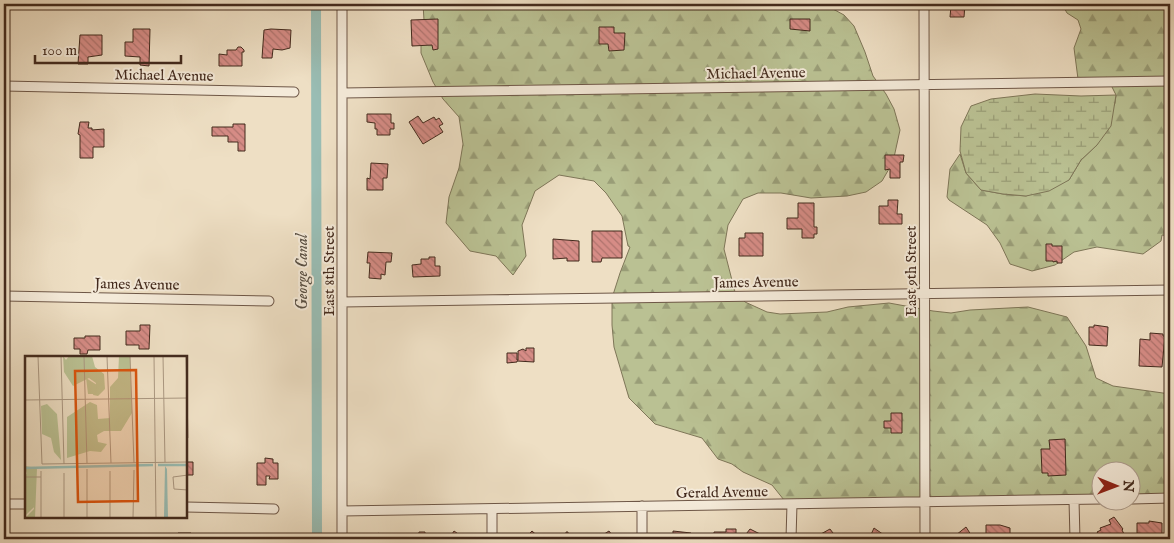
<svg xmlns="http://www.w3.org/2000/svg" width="1174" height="543" viewBox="0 0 1174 543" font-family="'IM FELL English',serif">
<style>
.forest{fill:url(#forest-firs);stroke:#7e7658}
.wetland{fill:url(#wetland-marsh);stroke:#7e7658}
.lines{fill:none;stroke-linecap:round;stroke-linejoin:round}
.canal{stroke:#99bdb4;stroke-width:10}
.building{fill:url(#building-back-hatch);stroke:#432a1d}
.street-casing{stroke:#6e5747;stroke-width:11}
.street{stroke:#f4ead9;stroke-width:9}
.labels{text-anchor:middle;stroke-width:4;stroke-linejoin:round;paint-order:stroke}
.street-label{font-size:15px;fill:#432a1d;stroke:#f4ead9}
.water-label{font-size:16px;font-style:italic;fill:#584f43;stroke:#f4ead9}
.inset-river{fill:none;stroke:#99bdb4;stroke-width:2.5}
.inset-road{fill:none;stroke:#aa9781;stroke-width:1}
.view{fill:#d8540e;fill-opacity:0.15;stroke:#d8540e;stroke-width:2.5}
.inset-edge{fill:none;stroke:#432a1d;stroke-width:2.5}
</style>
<defs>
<pattern id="forest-firs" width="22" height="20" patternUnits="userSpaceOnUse" patternTransform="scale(1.25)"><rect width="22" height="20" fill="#bac193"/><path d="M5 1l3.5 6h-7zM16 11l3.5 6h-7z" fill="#999d77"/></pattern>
<pattern id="wetland-marsh" width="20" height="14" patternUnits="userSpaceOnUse" patternTransform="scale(1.25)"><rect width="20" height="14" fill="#bac193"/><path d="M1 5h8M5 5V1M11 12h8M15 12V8" fill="none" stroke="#999d77"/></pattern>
<pattern id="building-back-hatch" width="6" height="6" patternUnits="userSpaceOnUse" patternTransform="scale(1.25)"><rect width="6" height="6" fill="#d68c86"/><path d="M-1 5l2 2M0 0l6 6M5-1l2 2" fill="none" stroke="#af736d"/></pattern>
</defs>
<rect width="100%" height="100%" fill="#eedfc4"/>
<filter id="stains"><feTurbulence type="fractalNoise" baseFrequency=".004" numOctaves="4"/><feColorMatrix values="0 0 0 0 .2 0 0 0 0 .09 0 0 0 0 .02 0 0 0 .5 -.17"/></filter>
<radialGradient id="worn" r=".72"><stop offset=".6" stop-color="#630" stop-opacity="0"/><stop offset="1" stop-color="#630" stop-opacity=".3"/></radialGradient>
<path class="forest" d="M423 4H830L833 9 844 15 854 26 865 52 873 76 886 94 894 109 900 130 893 162 882 181 866 192 847 196 811 198 781 193H758L743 199 728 225 724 249 735 292 745 302 767 312 780 314 827 312 848 307 889 303 933 311 951 313 970 310 1028 307 1067 317 1086 346 1096 378 1113 386 1170 394V499L1132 500V470H1102L1101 500 788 505 772 485 743 472 732 464 718 459 702 438 655 424 629 398 614 347 612 325V298L620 273 630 247 628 246 622 216 606 193 594 181 559 175 535 191 522 225 526 256 513 275 496 256 470 251 446 223 449 197 459 168 463 144 459 117 443 99 433 82 421 53V22L424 20Z
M1062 4H1170V236L1162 235 1161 241 1143 254 1097 247 1074 252 1055 265 1032 271 1010 264 1000 243 987 225 949 200 947 197 950 169 960 154 966 173 981 190 1003 194 1026 196 1069 180 1081 160 1097 145 1115 103 1116 95 1108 79H1078L1074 48 1081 29 1078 20 1067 13Z"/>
<path class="wetland" d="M1035 94 1081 96 1116 95 1111 126 1097 145 1081 160 1069 180 1049 191 1026 196 1003 194 981 190 966 173 960 151 961 127 971 106 991 99Z"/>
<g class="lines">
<path class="canal" d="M316 4 317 539"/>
</g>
<path class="building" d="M952 4H966L965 5 964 17H950L951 6H952Z
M438 19V49L433 50 432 45 412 46 411 20Z
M790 19H810V31L790 29Z
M599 27H614V33H625L624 50 609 51 608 44H599Z
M133 29H150L149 66 140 65V57L125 56V42H133Z
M271 29 291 30 290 48 282 50 273 49 272 58H262L264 30Z
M80 35H102V55L88 57V64H78Z
M238 47H241L244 50V52H242V66H219V54L227 55V50H236Z
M367 114H391V123H394V129H390V135H377V129H375V123L367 122Z
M418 116 423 123 434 117 436 120 439 118 443 124 439 126 443 132 423 144 409 122Z
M80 122H89L88 128H92V130L104 129V147H93V158H80V135L78 134Z
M233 124H245V151H238V142H228V136H212V127H233Z
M885 155H904L903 162H900V178H890V169L885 170Z
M371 163 388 164 387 178H383V190H367V178L370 179Z
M888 200H898L897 214H902V224H879V206H888Z
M798 203H814V227H817V234H814V238H802V229H787V218H798Z
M592 231H622V258H602L601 262H592Z
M745 233H763V256H739V238H745Z
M553 239 579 241V261H567V258L553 259Z
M1046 244H1052V246H1062V263H1057V261L1053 262V261H1046Z
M368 252 392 253 391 262H386L385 275 381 274V279L369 278 370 263H367Z
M429 257H435V266H440V276L413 277 412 265 421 264V259H429Z
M140 325H150L149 349H139V345H126V331H140Z
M1094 325 1108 327 1107 346 1089 345V327H1094Z
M1150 333 1163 334V336H1165L1162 367 1139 366 1140 339 1150 340Z
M85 336H100V350H88L87 354H80V349H74V338H85Z
M526 348H534V362L517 361V362L507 363V353H517V360H518V351L523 349 526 351Z
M891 413H902V433H891V428H884V421H891Z
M1065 439 1066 475 1048 476V473H1042L1041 449H1050L1049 440Z
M265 458 273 459V463H278V479H269L270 476H266V485H257V463H265Z
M186 462H193V475H186Z
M1114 517 1123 529 1122 530 1124 534 1119 536 1121 539H1113L1111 536 1107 539H1102L1097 532 1101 530 1100 528 1111 524 1109 520Z
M1149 521 1162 523V538L1144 539V534L1137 533V523H1149Z
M986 525H1000L1010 528V537L986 539Z
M966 527 973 538 971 539H951Z
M874 528 884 535 883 537 887 539H869Z
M726 529H736V539H712L714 538V532H726Z
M750 529 762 535 761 537 764 539 743 538Z
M830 529 836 537 833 539H817L820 536 819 535Z
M454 531 464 538V539H449Z
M532 531 541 539H524Z
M609 531 615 539H603L601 536Z
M673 531 691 533V539H673Z
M419 532H425V537H434V539H410H418Z
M566 532H568V534H575V539H557V534H566Z
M178 533H191V539H178Z
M378 533 386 539H372Z"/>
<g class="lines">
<g class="street-casing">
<path id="street" d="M924 4 925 539
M4 86 294 92
M343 93 1170 81
M4 296 269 301
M342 302 1170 290
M1132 499 1170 498
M1074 500 1075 539
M4 504H26
M186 507 274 509
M342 511 1102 499
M342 539V4
M492 539V509
M642 539V506
M791 539 792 504"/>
</g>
<use href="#street" class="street"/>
</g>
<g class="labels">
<g class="street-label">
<text transform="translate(756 73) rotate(-1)" y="5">Michael Avenue</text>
<text transform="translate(164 75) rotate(1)" y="5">Michael Avenue</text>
<text transform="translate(329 271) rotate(-90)" y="5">East 8th Street</text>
<text transform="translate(911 271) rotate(-90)" y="5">East 9th Street</text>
<text transform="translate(756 282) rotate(-1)" y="5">James Avenue</text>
<text transform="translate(137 284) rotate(1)" y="5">James Avenue</text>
<text transform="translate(722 492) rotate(-1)" y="5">Gerald Avenue</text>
</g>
<g class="water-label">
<text transform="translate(301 272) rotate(-90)" y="6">George Canal</text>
</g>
</g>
<g transform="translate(25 356)">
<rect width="162" height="162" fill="#eedfc4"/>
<path d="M38 0 41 4 44 0H67L70 11 79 18 80 33 73 40 68 39 71 27 64 22 48 30 39 16ZM94 0H105L107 57 96 75H79L72 79 73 86 82 88 76 96 65 95 42 102V61L65 46 72 49 73 63 85 62V31L93 22ZM22 48 32 58 36 104 29 96 26 82 17 78 16 50ZM0 110 12 112 10 162H0L9 153Z" fill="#bac193"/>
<path d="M61 22 72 29 70 38H63ZM0 117 4 120 9 151 0 160Z" fill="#bac193"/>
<path d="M140 110 142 113 143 162H139Z" fill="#99bdb4"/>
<path class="inset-river" d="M133 109H163M0 112 128 109"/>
<path class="inset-road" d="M13 0 17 108 163 106M36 0 39 108M59 0 62 107M82 0 86 107M105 0 109 107M129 0 131 162M138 0 140 106M161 0 163 82M0 44 163 42M163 119 148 121 149 133 163 134M0 121H16M0 157V121M16 162V115M39 162V117M62 162V113M85 162V115M108 162 109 114"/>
<path class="view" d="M111 14 113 145 53 146 50 15Z"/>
<rect width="162" height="162" class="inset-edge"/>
</g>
<rect width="1174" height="543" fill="none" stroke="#eedfc4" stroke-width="20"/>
<rect x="5" y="5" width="1164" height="533" fill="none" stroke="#432a1d" stroke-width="2.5"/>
<rect x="10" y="10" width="1154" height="523" fill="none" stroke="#432a1d"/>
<g transform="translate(1116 486) rotate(91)"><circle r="24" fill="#f4ead9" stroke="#ad9d8e"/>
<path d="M0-4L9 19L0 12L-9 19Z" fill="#8f2418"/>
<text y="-8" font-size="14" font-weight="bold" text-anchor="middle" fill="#432a1d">N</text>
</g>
<path d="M35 55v8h146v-8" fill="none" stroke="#432a1d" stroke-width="2.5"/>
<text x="42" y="55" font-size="15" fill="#432a1d" stroke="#f4ead9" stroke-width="4" paint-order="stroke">100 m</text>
<rect width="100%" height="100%" filter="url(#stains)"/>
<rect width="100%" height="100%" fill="url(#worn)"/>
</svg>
